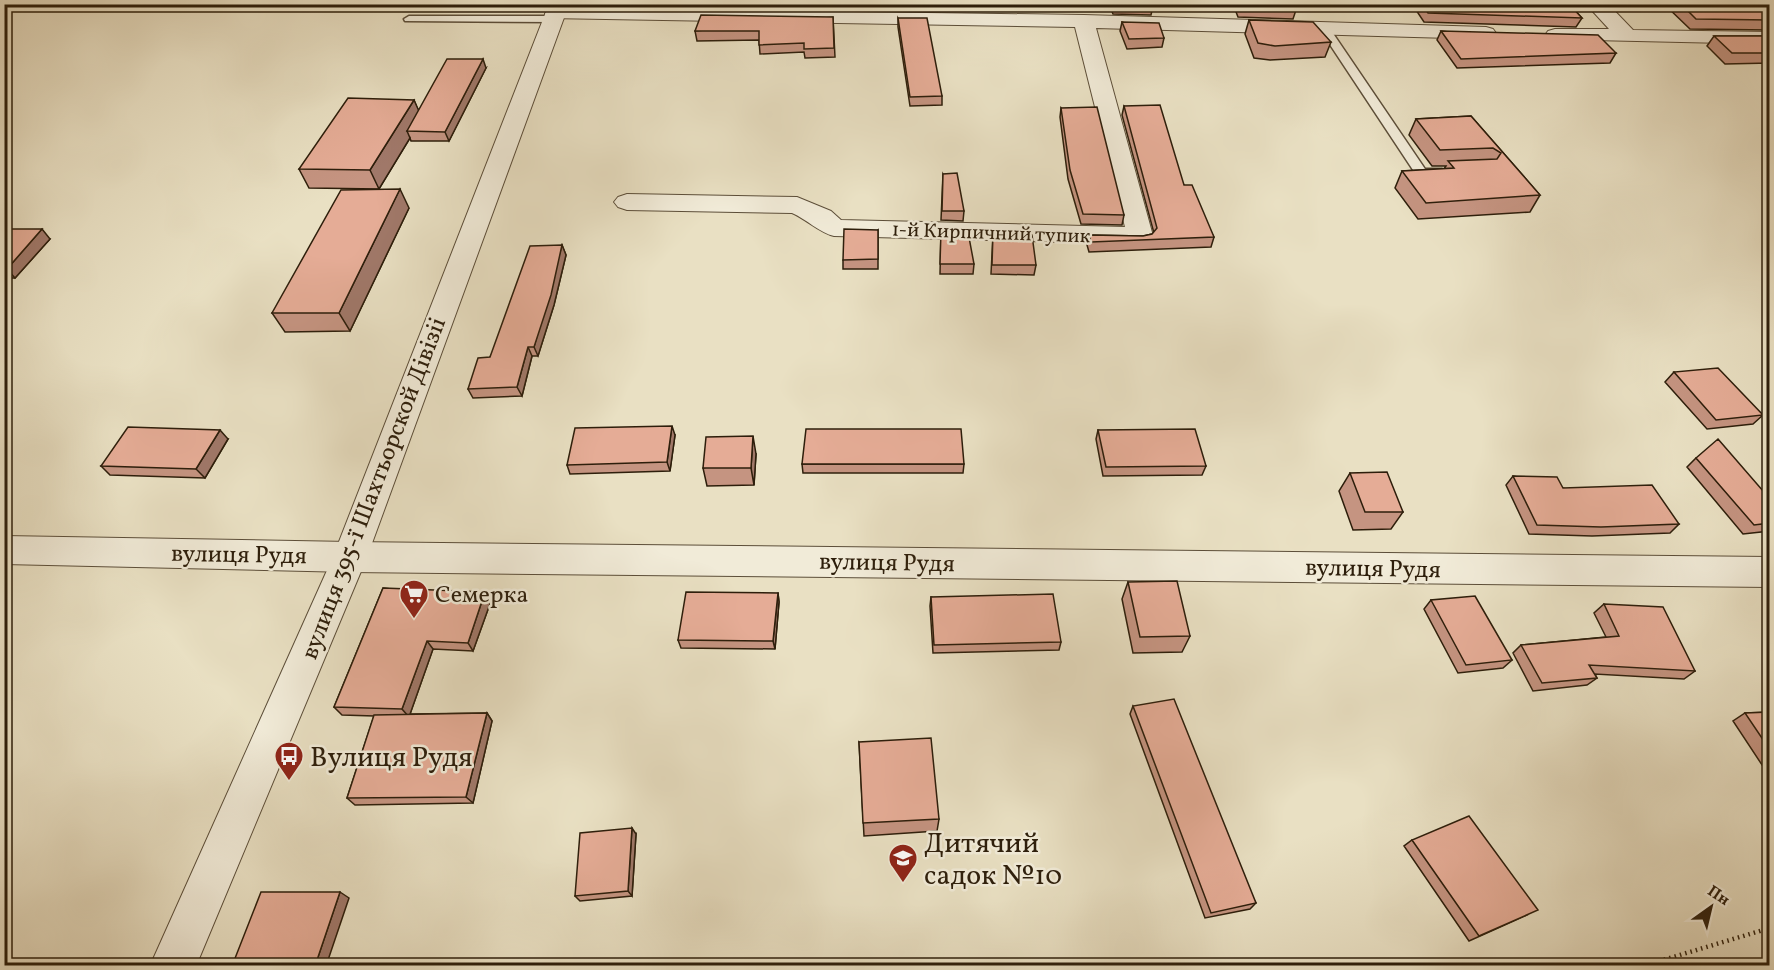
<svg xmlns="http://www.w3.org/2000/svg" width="1774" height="970" viewBox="0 0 1774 970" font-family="Vollkorn,serif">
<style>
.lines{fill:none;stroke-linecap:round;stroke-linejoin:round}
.service-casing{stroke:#5c4e39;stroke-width:3}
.minor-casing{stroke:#5c4e39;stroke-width:2}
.tertiary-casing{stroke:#5c4e39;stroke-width:2}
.path{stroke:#2d1e0b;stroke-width:4.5;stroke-dasharray:1.5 4;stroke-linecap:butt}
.service{fill:#f1ebd8;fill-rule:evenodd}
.minor{fill:#f1ebd8;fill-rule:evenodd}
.tertiary{fill:#f1ebd8;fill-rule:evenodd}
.wall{fill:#c59481;stroke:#2d1e0b;stroke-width:1.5}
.shaded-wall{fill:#a07869;stroke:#2d1e0b;stroke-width:1.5}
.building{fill:#e5ac96;stroke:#2d1e0b;stroke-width:1.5}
.labels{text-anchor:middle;stroke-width:5;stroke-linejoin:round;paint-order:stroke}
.far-street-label{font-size:20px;fill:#2d1e0b;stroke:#f1ebd8}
.street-label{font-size:24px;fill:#2d1e0b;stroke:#f1ebd8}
.poi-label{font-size:24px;fill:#2d1e0b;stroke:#f1ebd8;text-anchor:start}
.near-poi-label{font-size:28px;fill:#2d1e0b;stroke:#f1ebd8;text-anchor:start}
</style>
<rect width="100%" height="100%" fill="#e9e0c3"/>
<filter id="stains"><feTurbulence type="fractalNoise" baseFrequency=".00333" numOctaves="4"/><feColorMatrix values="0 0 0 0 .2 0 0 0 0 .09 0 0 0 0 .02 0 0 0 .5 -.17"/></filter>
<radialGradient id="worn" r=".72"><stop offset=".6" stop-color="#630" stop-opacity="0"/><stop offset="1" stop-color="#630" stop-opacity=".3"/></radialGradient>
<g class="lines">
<g class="service-casing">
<path id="service" d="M409 16H553L558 19 553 22 405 21 404 19Z
M1320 26H1328L1425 169H1442V175L1417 176 1319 28Z"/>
</g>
<g class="minor-casing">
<path id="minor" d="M1586 4H1608L1633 30 1770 32V44L1548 39 1545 35 1548 31 1555 29H1609Z
M555 8 1084 15 1486 27 1493 29 1496 33 1493 37 1486 39 1096 28 1153 236 1149 242 1140 244 834 236C820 233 806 219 792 213L627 210 618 207 614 202 618 197 627 194 797 197 831 211 841 220 1125 227 1075 27 548 18 545 14 548 10Z
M4 536 350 542 1770 557V587L350 572 4 564Z"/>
</g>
<g class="tertiary-casing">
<path id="tertiary" d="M549 4H569L367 557 196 966H150L333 557Z"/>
</g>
<path class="path" d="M1643 966 1770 928"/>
<use href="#service" class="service"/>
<use href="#minor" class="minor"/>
<use href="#tertiary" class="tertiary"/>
</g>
<path class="wall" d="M250 4H302L300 6Z
M707 4H832V9L707 8Z
M894 4H924V11L895 10Z
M1109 4H1153V6L1151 15 1113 14Z
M1233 4H1291L1296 10 1293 19 1238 17Z
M1412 4H1569L1582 18 1576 27 1424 22Z
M1664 4H1770V30L1690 29Z
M833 17 835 57 805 58 804 52 760 54 759 40 697 41 695 31Z
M898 18 942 96V105L910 106 898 27Z
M1249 20 1331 42 1325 57 1270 60 1254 58 1245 34Z
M1122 22 1164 38 1162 47 1127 49 1120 31Z
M1441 31 1616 53 1610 63 1457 68 1437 40Z
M1714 36H1770V63L1725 64 1707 46Z
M486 68 449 141H411L410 138 379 189 309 188 299 169 414 100 418 110Z
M1124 106 1184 185 1214 237 1211 247 1089 252 1087 245 1089 235 1143 236 1152 234 1154 233 1122 115Z
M1061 108 1124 215 1122 225 1081 224 1068 179 1060 117Z
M1471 116 1540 195 1530 212 1418 219 1395 188 1402 171 1444 169 1446 166H1432L1409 135 1416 119Z
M943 174 964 211 963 221 941 220Z
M409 208 350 331 285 332 272 313Z
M4 229 50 239 15 278H4Z
M878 230V269H843V260Z
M941 231 974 264 973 274H940Z
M993 234 1036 265 1034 275 991 274Z
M562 245 566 255 554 305 538 356H532L522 396 473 398 468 389 490 357Z
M1674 372 1763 415 1753 424 1707 429 1665 382Z
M1098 430 1206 466 1202 475 1103 476 1096 439Z
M675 435 670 471 570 474 567 465Z
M228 439 205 478 110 475 101 466Z
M756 454 754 485 707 486 703 468Z
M1696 458 1770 499V531L1743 534 1687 467Z
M802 464H964L963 473H803Z
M1350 473 1403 512 1391 529 1353 530 1339 491Z
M1513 476 1563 488 1679 524 1670 533 1592 536 1529 534 1506 485Z
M1128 582 1190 636 1182 652 1133 653 1122 599Z
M383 588 491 601 473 651 433 649 410 714 487 713 492 721 473 803 355 805 347 798 374 716 342 715 334 707Z
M778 593 779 602 775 649 681 648 678 640Z
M931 597 1061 642 1059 650 933 653 930 606Z
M1431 600 1512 660 1503 668 1458 673 1424 609Z
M1604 604 1695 671 1684 679 1595 674 1597 678 1587 685 1533 691 1513 653 1521 645 1606 637 1594 613Z
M1133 706 1256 903 1250 909 1205 918 1130 714Z
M1770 712V777L1733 721 1745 713Z
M859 742 939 819 937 831 864 836Z
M636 834 632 896 580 901 575 896Z
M1412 840 1527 915 1469 941 1404 846Z"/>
<path class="shaded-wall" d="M483 59 486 68 449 141 445 132Z
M414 100 422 118 407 131 410 138 379 189 370 170Z
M400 189 409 208 350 331 339 313Z
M42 229 50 239 15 278 7 269Z
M562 245 566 255 554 305 538 356 534 347Z
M528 347 532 356 522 396 517 387Z
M672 426 675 435 670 471 667 462Z
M220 430 228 439 205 478 196 469Z
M753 436 756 454 754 485 751 468Z
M485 592 491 601 473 651 468 643Z
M778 593 779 602 775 649 773 641Z
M427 641 433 649 409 717 402 709Z
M487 713 492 721 473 803 466 797Z
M632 828 636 834 632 896 628 891Z
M340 892 349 898 326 966H315Z"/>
<path class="building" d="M1117 4H1153V6Z
M1239 4H1291L1296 10 1241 8Z
M1422 4H1569L1582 18 1428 13Z
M1681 4H1770V20L1696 19Z
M701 15 833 17 834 48 804 49V43L759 45V31H695Z
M898 18H927L942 96 910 97Z
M1249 20 1313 22 1331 42 1275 46 1258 43Z
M1122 22 1159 23 1164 38 1129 39Z
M1441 31 1598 35 1616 53 1461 59Z
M1714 36H1770V53H1732Z
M447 59H483L445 132 407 131Z
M348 98 414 100 370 170 299 169Z
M1160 105 1184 185H1192L1214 237 1091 242 1089 235 1143 236 1152 234 1157 228 1124 106Z
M1097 107 1124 215 1083 214 1070 170 1061 108Z
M1471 116 1540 195 1426 203 1402 171 1454 168 1448 161 1497 159 1501 153 1493 148 1440 150 1416 119Z
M957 173 964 211H942L943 174Z
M400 189 339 313H272L341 190Z
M4 229H42L7 269H4Z
M844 229 878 230V259L843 260Z
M941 231 968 232 974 264H940Z
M993 234 1032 235 1036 265H992Z
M562 245 551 295 534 347H528L517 387 468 389 478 358 490 357 530 246Z
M1718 368 1763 415 1716 420 1674 372Z
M672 426 667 462 567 465 575 428Z
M128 427 220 430 196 469 101 466Z
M806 429H961L964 464H802Z
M1195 429 1206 466 1106 467 1098 430Z
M753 436 751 468H703L706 437Z
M1718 439 1770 499V523L1754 525 1696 458Z
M1387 472 1403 512H1365L1350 473Z
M1513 476 1557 477 1563 488 1652 485 1679 524 1601 527 1537 525Z
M1177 581 1190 636 1140 637 1128 582Z
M383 588 485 592 468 643 427 641 402 709 334 707Z
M686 592 778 593 773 641 678 640Z
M1053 594 1061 642 934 645 931 597Z
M1475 596 1512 660 1466 665 1431 600Z
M1604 604 1663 607 1695 671 1589 665 1597 678 1542 683 1521 645 1619 636Z
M1174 699 1256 903 1211 913 1133 706Z
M1770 712V750L1745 713Z
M487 713 466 797 347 798 374 715Z
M931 738 939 819 863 823 859 742Z
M1469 816 1538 910 1479 936 1412 840Z
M632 828 628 891 575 896 580 833Z
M261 892H340L315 966H232Z"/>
<defs>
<g id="supermarket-pin" transform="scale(1.5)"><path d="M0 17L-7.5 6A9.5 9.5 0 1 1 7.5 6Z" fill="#8f2418" stroke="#f1ebd8"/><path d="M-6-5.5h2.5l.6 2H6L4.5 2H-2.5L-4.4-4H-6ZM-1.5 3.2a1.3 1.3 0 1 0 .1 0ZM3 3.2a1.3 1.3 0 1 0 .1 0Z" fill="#fff"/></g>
<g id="bus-pin" transform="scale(1.5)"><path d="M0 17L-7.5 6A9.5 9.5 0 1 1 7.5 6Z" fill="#8f2418" stroke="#f1ebd8"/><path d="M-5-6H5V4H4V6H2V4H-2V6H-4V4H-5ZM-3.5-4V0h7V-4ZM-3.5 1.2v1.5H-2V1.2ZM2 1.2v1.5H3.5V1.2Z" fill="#fff"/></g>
<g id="school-pin" transform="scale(1.5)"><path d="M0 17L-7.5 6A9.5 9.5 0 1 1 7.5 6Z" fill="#8f2418" stroke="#f1ebd8"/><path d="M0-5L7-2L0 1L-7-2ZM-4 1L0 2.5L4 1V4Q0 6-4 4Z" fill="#fff"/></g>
</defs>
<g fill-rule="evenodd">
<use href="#supermarket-pin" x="414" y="594"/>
<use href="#bus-pin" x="289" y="756"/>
<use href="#school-pin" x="903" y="858"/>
</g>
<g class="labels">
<g class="far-street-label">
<text transform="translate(991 232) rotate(2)" y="7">1-й Кирпичний тупик</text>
</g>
<g class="street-label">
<text transform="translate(373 488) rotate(-69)" y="8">вулиця 395-ї Шахтьорской Дівізіі</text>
<text transform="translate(239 554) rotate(1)" y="8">вулиця Рудя</text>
<text transform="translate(887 562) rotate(1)" y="8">вулиця Рудя</text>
<text transform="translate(1373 568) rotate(1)" y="8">вулиця Рудя</text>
</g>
<g class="poi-label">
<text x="435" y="602">Семерка</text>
</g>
<g class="near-poi-label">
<text x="310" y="766">Вулиця Рудя</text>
<text x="924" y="852">Дитячий<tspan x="924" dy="32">садок №10</tspan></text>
</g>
</g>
<rect width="1774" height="970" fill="none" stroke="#e9e0c3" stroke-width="24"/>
<rect x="6" y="6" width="1762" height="958" fill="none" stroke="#2d1e0b" stroke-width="3"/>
<rect x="12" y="12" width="1750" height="946" fill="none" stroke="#2d1e0b" stroke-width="1.5"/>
<g transform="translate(1711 907) rotate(34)" stroke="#f1ebd8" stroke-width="4.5" paint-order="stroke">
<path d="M0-4.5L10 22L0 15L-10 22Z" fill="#2d1e0b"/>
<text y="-9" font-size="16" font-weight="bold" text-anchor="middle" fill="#2d1e0b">Пн</text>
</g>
<rect width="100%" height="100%" filter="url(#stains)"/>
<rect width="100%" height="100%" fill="url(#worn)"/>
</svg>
